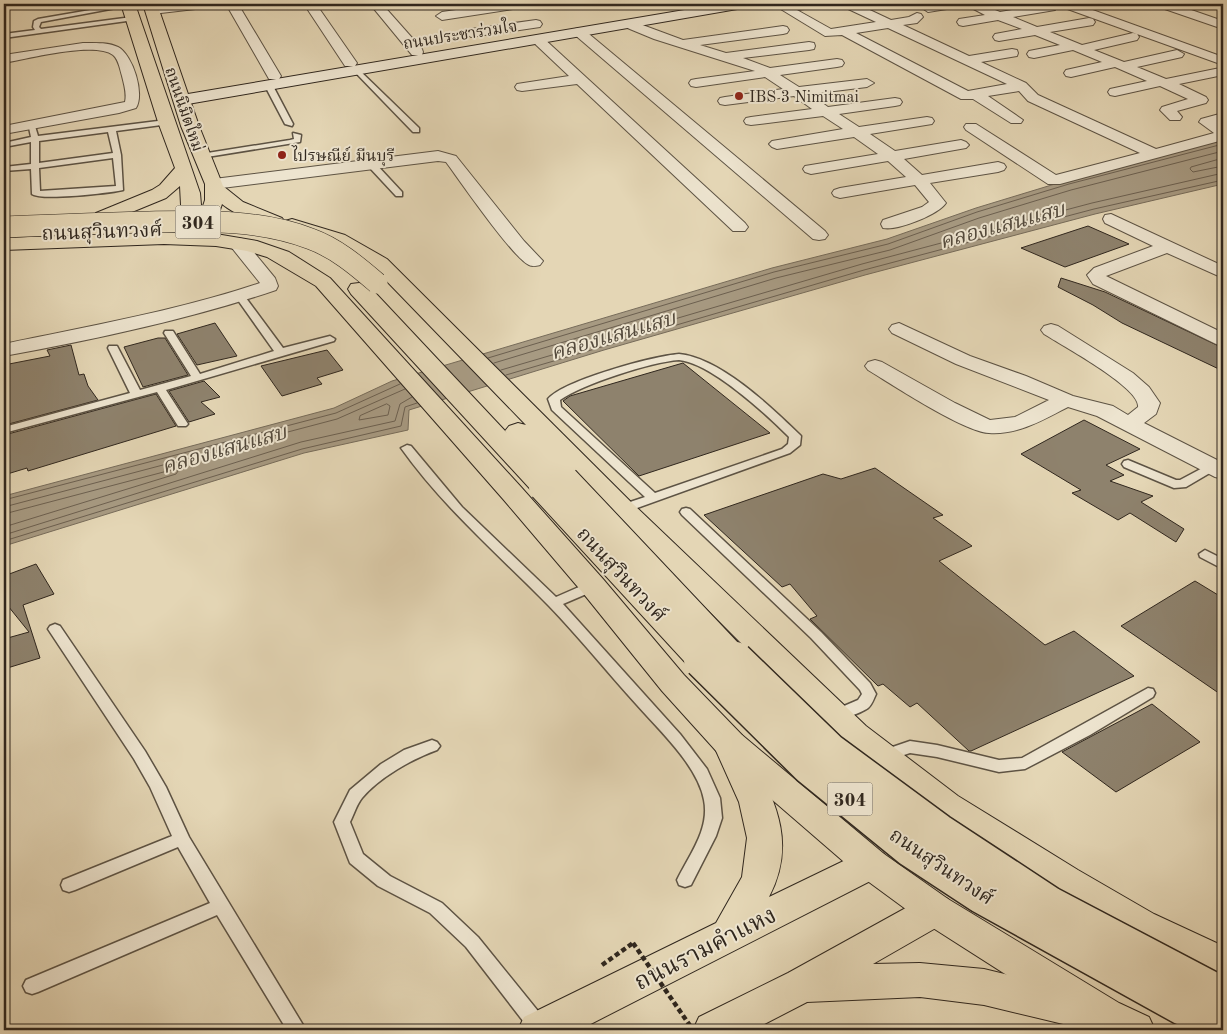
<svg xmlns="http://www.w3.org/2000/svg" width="1227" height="1034" viewBox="0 0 1227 1034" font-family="'Old Standard TT','Noto Serif Thai',serif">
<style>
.water{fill:#a79a82;stroke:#776c5a}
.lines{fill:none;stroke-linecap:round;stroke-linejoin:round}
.shore{stroke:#6c6050;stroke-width:1}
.building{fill:#8e826d;stroke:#30271e}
.lane-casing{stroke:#5d5344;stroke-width:3}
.street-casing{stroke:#5d5344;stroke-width:2}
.secondary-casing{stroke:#30271e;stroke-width:2}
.primary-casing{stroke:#30271e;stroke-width:2}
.highway-casing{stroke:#30271e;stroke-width:2}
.path{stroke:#30271e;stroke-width:4.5;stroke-dasharray:5 3;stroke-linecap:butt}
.lane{fill:#ede4cf;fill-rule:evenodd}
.street{fill:#ede4cf;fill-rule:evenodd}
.secondary{fill:#ede4cf;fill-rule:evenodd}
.primary{fill:#e4d6b5;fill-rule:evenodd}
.highway{fill:#e4d6b5;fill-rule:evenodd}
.highway-bridge-far2-casing{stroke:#30271e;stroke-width:22;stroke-linecap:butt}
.highway-bridge-far1-casing{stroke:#30271e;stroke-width:30;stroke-linecap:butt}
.highway-bridge-casing{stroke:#30271e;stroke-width:39;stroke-linecap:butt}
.path-bridge{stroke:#30271e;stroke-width:4.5;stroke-dasharray:5 3;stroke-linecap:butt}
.highway-bridge-far2{stroke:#e4d6b5;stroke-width:21}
.highway-bridge-far1{stroke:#e4d6b5;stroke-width:28}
.highway-bridge{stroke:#e4d6b5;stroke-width:36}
.poi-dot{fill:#8f2418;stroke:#ede4cf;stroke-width:2}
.labels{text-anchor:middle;stroke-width:4;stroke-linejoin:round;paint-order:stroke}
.far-street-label{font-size:16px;fill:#30271e;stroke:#ede4cf}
.far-poi-label{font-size:16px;fill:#30271e;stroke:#ede4cf;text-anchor:start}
.shield{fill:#ede4cf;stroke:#696053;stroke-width:1}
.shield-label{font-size:19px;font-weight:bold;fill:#30271e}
.street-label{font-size:20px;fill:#30271e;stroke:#ede4cf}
.water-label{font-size:21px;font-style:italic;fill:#544a3c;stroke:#ede4cf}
.near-street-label{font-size:24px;fill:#30271e;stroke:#ede4cf}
</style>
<rect width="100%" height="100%" fill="#e4d6b5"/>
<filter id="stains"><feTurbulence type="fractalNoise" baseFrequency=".004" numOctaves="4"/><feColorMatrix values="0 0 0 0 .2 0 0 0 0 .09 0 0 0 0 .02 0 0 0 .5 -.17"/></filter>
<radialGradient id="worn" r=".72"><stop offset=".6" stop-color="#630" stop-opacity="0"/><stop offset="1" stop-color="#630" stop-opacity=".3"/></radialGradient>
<path class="water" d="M1223 139V184L1095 214 865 275 604 350 409 410 408 430 304 453 4 546V496L334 408 392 381 772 268 887 239 976 208 1068 180Z"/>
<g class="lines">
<path class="shore" d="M1223 158 1191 167 1190 169 1193 172 1223 166
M488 358 774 272 888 244 977 212 1069 184 1223 144
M494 363 776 278 890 250 979 218 1071 190 1223 151
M501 370 862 264 1092 203 1223 173
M506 375 864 270 1094 209 1223 180
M387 404 390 406 388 415 359 420 360 416Z
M4 500 336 413 400 384
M4 507 337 419 405 389
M4 514 175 469 178 471 176 474 4 527
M4 535 301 442 395 421 400 404 412 397
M4 541 302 449 401 426 405 407 417 403"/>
</g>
<path class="building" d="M1088 226 1129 244 1065 267 1021 248Z
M1061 278 1105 292 1223 348V371L1122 323 1093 305 1058 287Z
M215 323 237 356 197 365 177 334Z
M158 338H165L188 375 143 387 124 347Z
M71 345 79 375 84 374 88 386 98 400 5 425 4 365 50 356 47 350Z
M327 350 343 370 317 378 322 384 282 396 261 366Z
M683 363 770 433 639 476 563 401 570 396Z
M204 381 220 397 201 402 215 414 189 422 169 391Z
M156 394 176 426 28 471 27 468 4 475V436L8 434Z
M1084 420 1140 449 1106 465 1124 475 1110 481 1153 496 1141 502 1184 529 1176 542 1130 513 1118 520 1072 493 1081 490 1021 454Z
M875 468 943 515 933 518 972 546 939 561 1045 645 1074 631 1134 676 971 751H969L917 703 910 707 883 684 878 686 810 619 817 616 790 584 782 587 704 515 823 474 841 479Z
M36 564 54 594 23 605 40 658 4 669V639L29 632 4 601V576Z
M1195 581 1223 598V696L1121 626Z
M1152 704 1200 742 1116 792 1062 752Z"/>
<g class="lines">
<g class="lane-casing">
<path id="lane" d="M125 4 132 5 41 22 39 27 41 29 132 17 134 18V20L4 38V34L35 30 33 27 34 21 38 19Z
M353 68H357L419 128V132H413L353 70Z
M265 82 272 84 293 124 292 126 285 124 264 84Z
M166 120 170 122 169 124 116 131 121 155 123 190C109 193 41 201 32 194L31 169 4 171V167L31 164V142L4 147V143L31 137 28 123H34L38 136ZM108 132 113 153 39 163V141ZM113 158 116 186 40 191 39 168Z
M293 133 301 135 300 142 201 158 197 156 201 154 290 140 294 139Z
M369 163H375L402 192V196H396L369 167Z
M240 293 243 294 283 348 330 336 335 339 334 341 166 390 188 424 186 426H178L157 392 4 433V427L130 393 108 348 109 346H117L140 390 191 376 164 333 165 331H173L200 374 274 351 235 296Z
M679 354C720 358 770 406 799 434L801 436 800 445 790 453 626 512H618L616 509 618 506 645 497 552 410 548 399C564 380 654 356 679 354ZM679 360C711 363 766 414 789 437L788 444 782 449 655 493 561 407 560 400C583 384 651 362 679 360Z
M407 445 411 446 462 507 556 597 588 583H598L600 586 598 589 563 604 680 734 707 769 720 798 722 818 716 836 691 885 685 887 679 885 677 880C689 855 710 829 704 800 698 766 659 730 637 705 607 672 579 637 549 606 498 554 443 507 401 448Z
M1128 460 1176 480H1180L1210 464 1214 463 1220 467 1186 487 1174 488 1124 467 1122 464 1124 461Z
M686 508 690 509 821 632 870 683 876 694C874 698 872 705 868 708 861 713 838 722 830 720L828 716 830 712 858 700 862 694 860 690 811 638 682 515 680 512 682 509Z
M1205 550 1223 559V569L1200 557 1199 554Z
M55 624 60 626 145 751 166 787 189 837 306 1030H287L217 915 38 992 32 994 26 992 23 986 26 980 210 903 178 847 75 890 69 892 63 890 61 885 63 880 172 836 150 787 134 759 48 629 50 626Z
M1148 688 1153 689 1155 693 1153 697 1090 735 1025 769 999 772 937 757 910 753 883 762 878 760 875 756 878 752 910 741 937 745 999 760 1022 758Z
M432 740 437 742 440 746 437 750C412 759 380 777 362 798 357 804 354 814 350 822L363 854 390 876 442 903 478 937 546 1021 548 1027 547 1030H530L466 947 430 913 378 886 350 863 348 858 334 822 350 790 381 764 404 750Z"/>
</g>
<g class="street-casing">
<path id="street" d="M175 4H210L204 8 152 14 146 10 152 6Z
M226 4H238L281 76 279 79H269Z
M304 4H316L357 63 355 66H345Z
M370 4H382L422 49 423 52 422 55H412Z
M498 4H525L519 8 442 20 436 16 442 12Z
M790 4H821L819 7 797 10 831 29 876 22 844 7 842 4H857L891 20 909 17 917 13 921 14 923 17 917 23 903 25 969 56 1012 49 1017 50 1018 53 1017 56 981 62 1026 83 1038 95 1156 149 1214 133 1199 122 1201 119 1223 113V122L1218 123 1223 126V140L1060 184H1048L966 130 964 127 966 124H976L1056 175 1140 153 1028 101 1019 91 988 96 1023 120 1021 123H1011L973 99H961L842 35 825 36 779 8 781 5ZM888 28 1007 84 968 91 856 33Z
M932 4H959L953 8 928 12 922 8 924 5Z
M964 4H980L1000 12 1049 4H1055L1057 7 1055 10 1013 17 1037 27 1089 18 1093 19 1095 22 1093 25 1050 32 1082 45 1133 33 1137 34 1139 37 1137 40 1094 50 1124 62 1177 50 1184 54 1182 57 1137 67 1166 79 1220 68 1223 69V75L1179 84 1206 97 1208 100 1206 103 1177 111 1182 117 1180 120H1170L1160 110 1162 107 1188 99 1160 86 1115 96 1110 95 1108 92 1110 89 1147 81 1115 67 1071 77 1066 76 1064 73 1066 70 1102 62 1073 50 1034 58 1029 57 1027 54 1029 51 1060 45 1035 35 999 41 995 40 993 37 995 34 1022 29 998 20 963 26 959 25 957 22 959 19 985 15Z
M1060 4H1076L1223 57V65L1062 7Z
M1157 4H1174L1223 21V29L1159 7Z
M536 20 540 21 542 24 540 27 471 37 465 33 471 29Z
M629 20 683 40 783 26 787 27 789 30 787 33 783 34 700 45 726 53 809 42 814 43 815 46 814 49 809 50 743 58 770 68 837 59 842 60 844 63 842 66 837 67 780 75 799 87 867 79 874 83 867 87 810 94 828 107 895 98 900 99 902 102 900 105 895 106 839 114 859 127 927 117 932 118 934 121 932 124 870 134 895 151 961 140 966 142 969 145 966 148 904 159 922 175 998 162 1004 164 1006 167 1004 170 998 172 930 183 946 203C938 215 897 231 883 228L881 224 883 220 922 207 929 202 915 185 840 198 834 196 832 193 834 190 840 188 906 177 888 161 811 174 805 172 803 169 805 166 878 154 854 137 777 149 772 147 769 144 772 141 843 129 823 116 751 125 746 124 744 121 746 118 751 117 812 109 794 96 725 105 720 104 718 101 720 98 725 97 783 89 765 77 696 87 691 86 689 83 691 80 696 79 755 71 654 39 625 27 623 24 625 21Z
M579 28 583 29 825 231 828 235 825 239 819 240 813 239 575 35 573 32 575 29Z
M537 35 541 36 745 223 748 227 745 231H733L577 84 522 91 517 90 515 87 517 84 569 76 533 42 531 39Z
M83 43C94 43 108 42 118 47 133 55 145 94 136 108L119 113 4 134V126L125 102C127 93 124 85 122 76 120 70 119 60 113 55 95 41 26 59 4 63V55Z
M438 151 456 156 524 241 543 261 540 265C536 266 533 267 529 265 513 258 460 181 446 162L438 161 214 189 208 187 206 184 208 181 214 179Z
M1111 214 1223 266V278L1167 253 1106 276 1223 333V346L1216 344 1093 284 1087 275 1094 268 1153 246 1105 223 1103 219 1105 215Z
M237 238 243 239 275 278 278 286 276 290C191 319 92 340 4 356V344C89 326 177 311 260 283L228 243 231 239Z
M899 323 970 356 1026 376 1073 396 1113 406 1128 415 1138 407C1141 388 1061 345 1044 334L1041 330 1044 326 1051 324 1058 326 1133 373 1149 387 1160 403 1156 414 1144 423 1223 463V479L1215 477 1097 416 1068 407C1043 420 1018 435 989 433 964 432 893 385 868 370L865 366 868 362 875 360 882 362 955 403 990 420 1015 417 1049 400 956 364 892 333 889 329 892 325Z"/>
</g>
<g class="secondary-casing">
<path id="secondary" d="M720 4H750L743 8 182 105 176 103 174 100 176 97 182 95Z"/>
</g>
<g class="primary-casing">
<path id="primary" d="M121 4H135L200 193 201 205 195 218 188 220 181 218 178 214 181 205 180 186 166 198 110 221 103 223 96 221 93 217 96 213 152 190 160 185 175 168 158 122Z
M143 4H157L199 126 223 186 243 202 282 218 285 222 282 226C267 230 234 214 222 204L217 219 210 221 203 219 200 215 205 200V184L181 126Z
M730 732 742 735 747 744C772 797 799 839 769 897L858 854 871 849 884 854 889 864 884 874 579 1030H518L524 1017 716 923 742 877 747 838 739 802 713 744 718 735Z
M935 894 948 899 954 910 948 921 873 964 920 963 984 969 1084 993 1098 998 1104 1011 1098 1024 1084 1029 984 1005 920 997 807 1002 753 1030H693L699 1017 788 973 922 899Z"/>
</g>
<g class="highway-casing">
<path id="highway" d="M292 219 345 235 387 259 632 503 866 726 958 796 1078 870 1154 914 1223 946V981L1126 936 1052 892 934 816 842 744 577 479 574 486 565 488 555 485 556 487 552 493 543 495 534 493 351 294 348 289 351 284 359 283 367 284 507 433 505 431 509 426 518 423 526 425 373 267 331 243 285 229 282 225 285 221Z
M164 232 216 234 257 241 289 252 330 278 521 487 603 579 684 675 742 735 884 854 948 899 1119 1003 1149 1017 1155 1030 1091 1029 922 921 858 874 718 753 662 691 583 593 503 499 316 286 267 257 247 251 216 246 164 244 4 250V238Z"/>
</g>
<path class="path" d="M602 965 633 943"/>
<use href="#lane" class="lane"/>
<use href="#street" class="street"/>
<use href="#secondary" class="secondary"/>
<use href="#primary" class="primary"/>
<use href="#highway" class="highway"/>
<g class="highway-bridge-far2-casing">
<path id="highway-bridge-far2" d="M4 227C52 225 100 223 149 222 203 221 259 219 311 239 336 248 357 266 377 283"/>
</g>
<g class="highway-bridge-far1-casing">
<path id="highway-bridge-far1" d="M565 480 736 661
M543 487 703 661"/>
</g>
<g class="highway-bridge-casing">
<path id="highway-bridge" d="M702 660 809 766 911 849 981 895 1181 1006 1223 1025
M735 660 829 751 939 832 1050 905 1223 996"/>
</g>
<path class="path-bridge" d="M633 943 693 1030"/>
<use href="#highway-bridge-far2" class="highway-bridge-far2"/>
<use href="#highway-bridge-far1" class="highway-bridge-far1"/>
<use href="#highway-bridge" class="highway-bridge"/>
</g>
<g class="poi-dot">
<circle cx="739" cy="96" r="5"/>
<circle cx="282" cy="155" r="5"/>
</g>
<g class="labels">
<g class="far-street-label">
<text transform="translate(460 34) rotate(-9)" y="6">ถนนประชาร่วมใจ</text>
<text transform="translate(185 109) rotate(71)" y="6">ถนนนิมิตใหม่</text>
</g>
<g class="far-poi-label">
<text x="749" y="102">IBS 3 Nimitmai</text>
<text x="292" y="161">ไปรษณีย์ มีนบุรี</text>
</g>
<g class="shield">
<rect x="175.5" y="205.5" width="45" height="33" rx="4"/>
<rect x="827.5" y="782.5" width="45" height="33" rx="4"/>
</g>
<g class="shield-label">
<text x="198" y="229">304</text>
<text x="850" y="806">304</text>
</g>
<g class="street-label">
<text transform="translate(102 231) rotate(-2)" y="7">ถนนสุวินทวงศ์</text>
<text transform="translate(622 574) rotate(47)" y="7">ถนนสุวินทวงศ์</text>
<text transform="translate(942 866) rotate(34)" y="7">ถนนสุวินทวงศ์</text>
</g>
<g class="water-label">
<text transform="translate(1002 225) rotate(-15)" y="7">คลองแสนแสบ</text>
<text transform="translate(613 335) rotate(-16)" y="7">คลองแสนแสบ</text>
<text transform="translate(224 449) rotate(-16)" y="7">คลองแสนแสบ</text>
</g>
<g class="near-street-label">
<text transform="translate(705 948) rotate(-27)" y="8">ถนนรามคำแหง</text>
</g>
</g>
<rect width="1227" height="1034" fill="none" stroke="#e4d6b5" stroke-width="20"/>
<rect x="5" y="5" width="1217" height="1024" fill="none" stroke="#30271e" stroke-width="2.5"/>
<rect x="10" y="10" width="1207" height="1014" fill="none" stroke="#30271e"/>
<rect width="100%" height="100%" filter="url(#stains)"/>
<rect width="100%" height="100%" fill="url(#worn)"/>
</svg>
